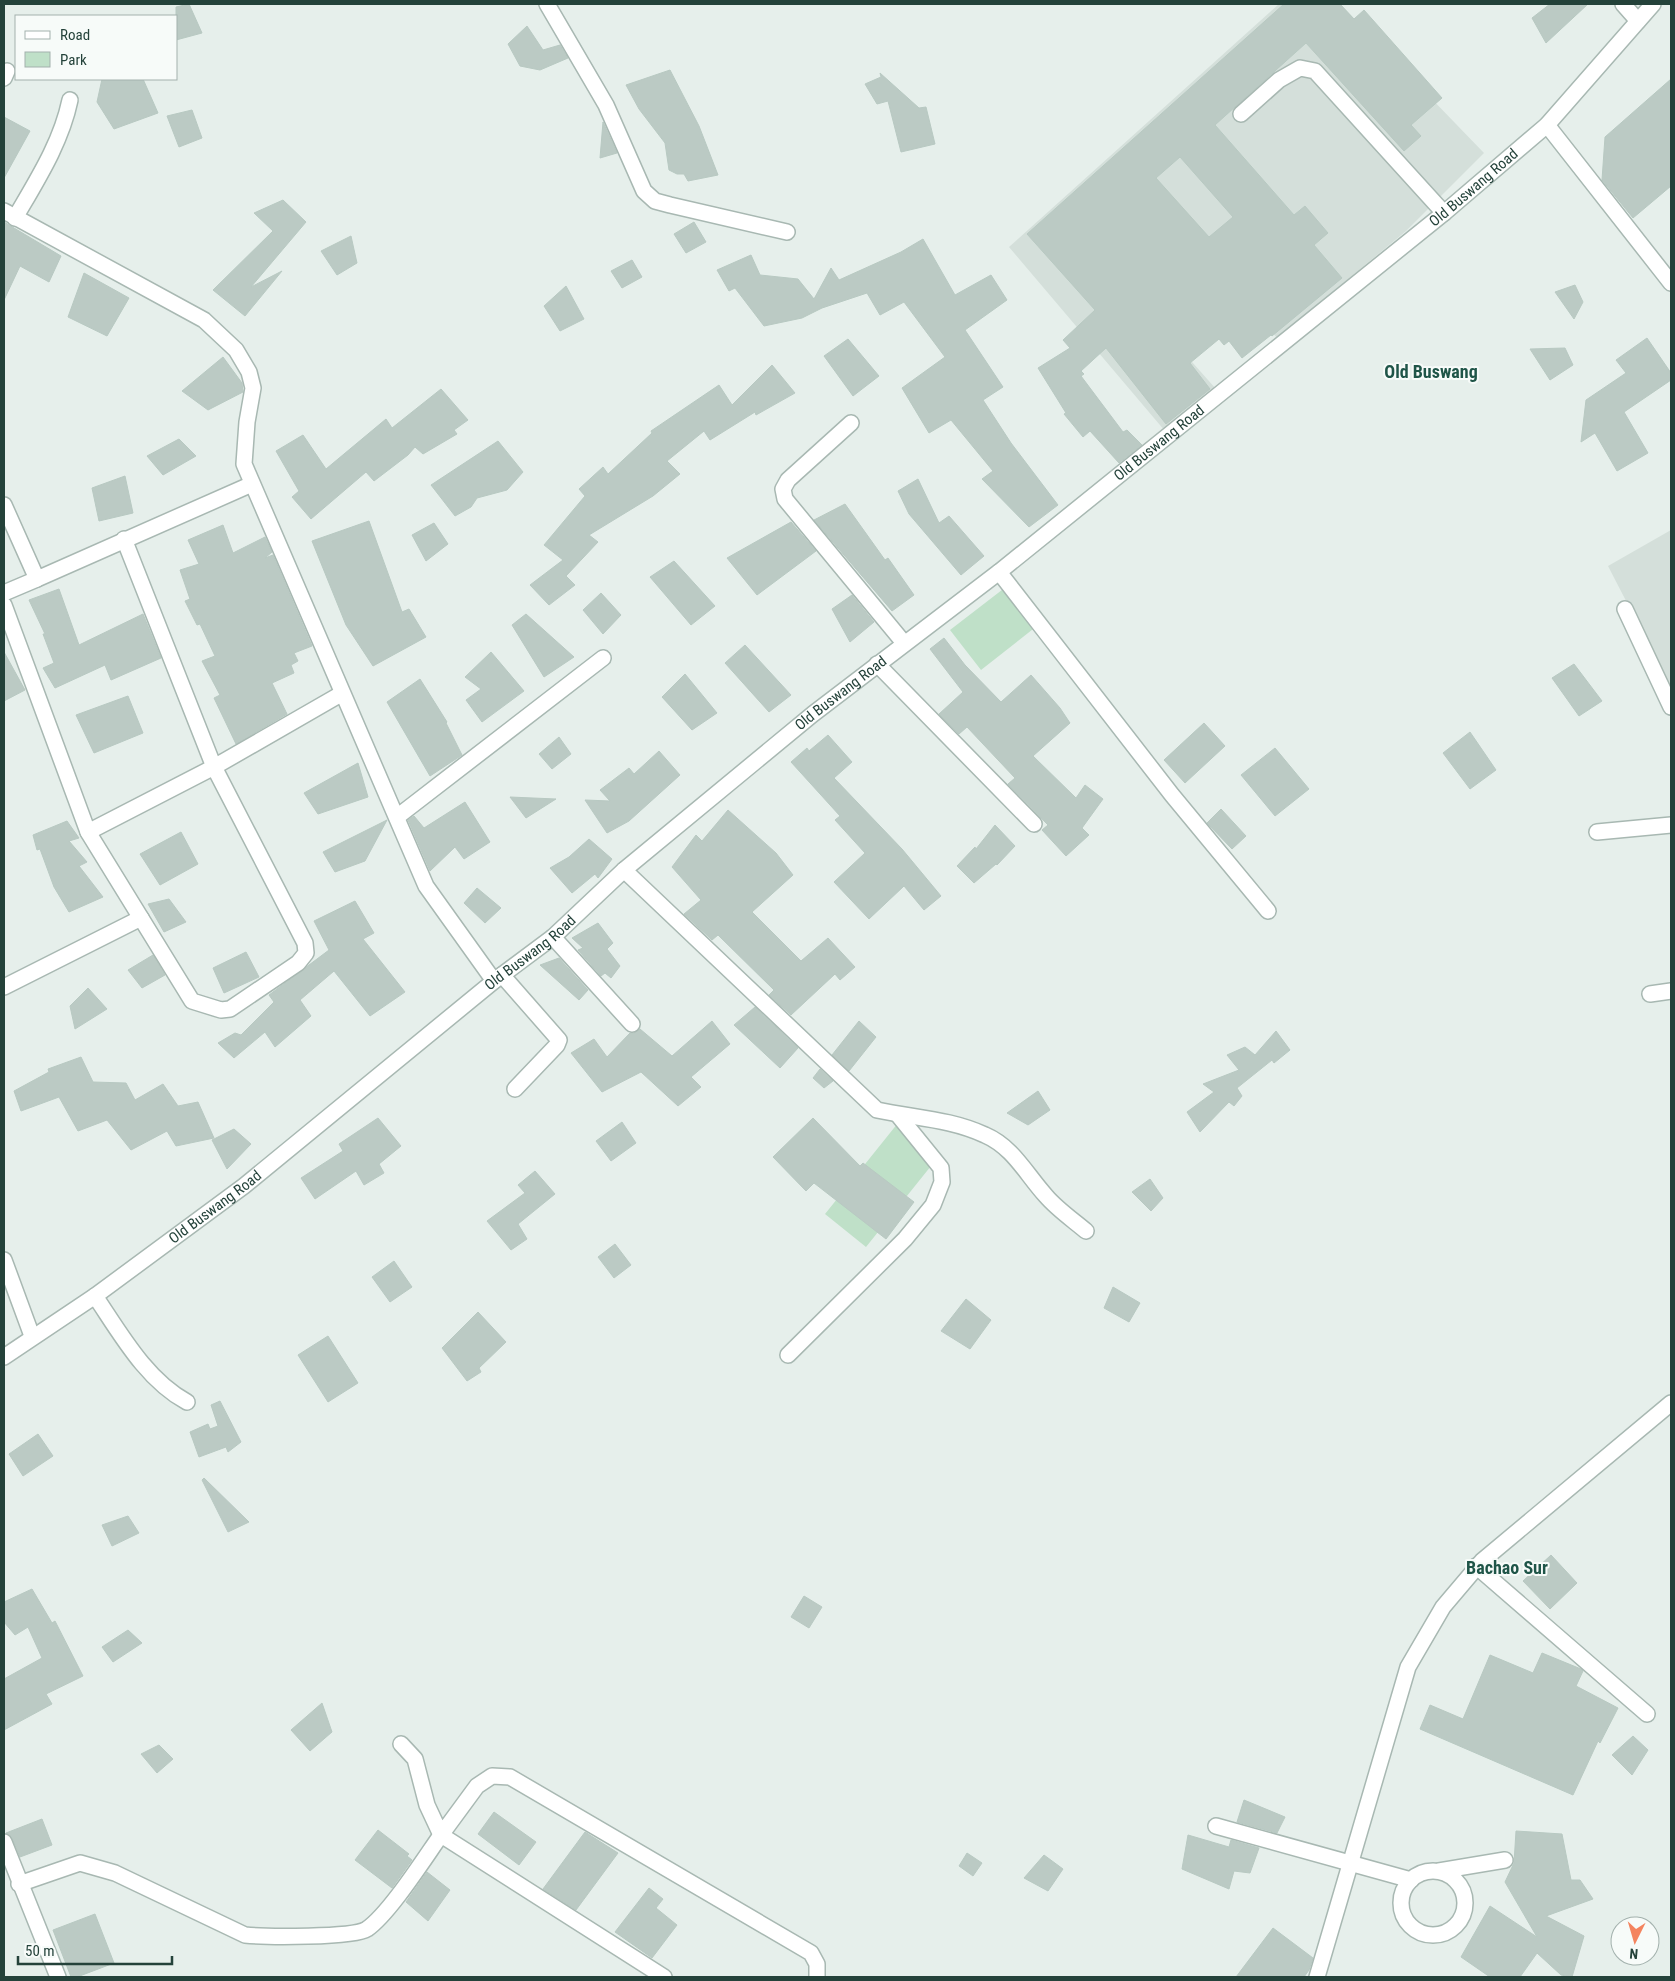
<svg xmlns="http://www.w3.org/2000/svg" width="1675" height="1981" viewBox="0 0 1675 1981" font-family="'Roboto Condensed',sans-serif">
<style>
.built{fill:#d4dfda}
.green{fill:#bfe0c8}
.building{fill:#bbcac4;stroke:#b8c9c2;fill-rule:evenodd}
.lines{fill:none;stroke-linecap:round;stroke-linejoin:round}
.minor-casing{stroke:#a8b8b2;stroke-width:18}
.minor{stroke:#fff;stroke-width:15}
.labels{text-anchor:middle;stroke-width:4;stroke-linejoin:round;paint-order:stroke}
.street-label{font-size:15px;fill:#24423a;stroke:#f7fbf9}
.quarter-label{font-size:18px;font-weight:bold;fill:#1f5548;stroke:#f7fbf9}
</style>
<rect width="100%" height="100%" fill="#e6efeb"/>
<path class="built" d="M1279 4H1340L1484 153 1406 231 1277 338 1214 264 1153 318 1216 389 1165 431 1009 247Z
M1671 530V688L1608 566Z"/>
<path class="green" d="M1011 583 1042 622 981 670 950 630Z
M898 1123 939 1156 866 1247 825 1214Z"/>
<path class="building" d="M189 4 202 33 176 40V7Z
M1284 4H1340L1354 19 1364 10 1442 98 1411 125 1421 136 1404 151 1306 43 1215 125 1294 215 1305 206 1328 233 1314 245 1342 278 1272 336 1271 335 1242 358 1229 341 1224 345 1219 339 1190 363 1210 389 1166 424 1106 348 1081 371 1084 374 1081 376 1123 432 1127 430 1142 445 1119 463 1090 431 1083 437 1064 414 1066 413 1038 368 1070 348 1063 340 1095 310 1027 234ZM1180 157 1233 217 1209 237 1156 178Z
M1550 4H1588L1546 43 1532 18Z
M527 26 543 50 560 45 568 58 540 70 520 66 508 44Z
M670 70 699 126 718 175 688 181 684 174H677L669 170 665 143 639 109 626 85Z
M880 73 919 108 926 107 935 144 901 152 888 101 877 104 865 84 881 77Z
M102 79H143L158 113 114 129 97 102Z
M1671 79V186L1633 218 1602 180 1605 137Z
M192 110 202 138 179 147 167 116Z
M4 117 30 131 4 178Z
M603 122 617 153 600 158Z
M283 200 306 222 251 287 282 271 245 316 213 290 273 231 254 213Z
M4 222 61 256 49 282 20 266 4 300Z
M694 222 706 242 686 253 674 234Z
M351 236 357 263 337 275 321 251Z
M923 239 955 295 991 275 1007 300 965 330 1003 387 983 400 1011 443 1058 505 1029 527 982 479 993 471 951 420 929 433 902 388 945 357 904 302 880 315 867 293 822 308 802 318 764 326 735 288 729 291 717 270 751 255 760 275 798 279 814 299 831 268 839 280 901 252Z
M632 260 642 277 622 288 611 271Z
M84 273 129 298 107 336 68 317Z
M1575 285 1583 302 1574 319 1555 292Z
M566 286 584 319 560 331 544 306Z
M1647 338 1671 373V380L1624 412 1648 453 1617 471 1595 433 1581 442 1586 400 1626 373 1616 360Z
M848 339 879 376 853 396 824 356Z
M1565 348 1573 365 1550 380 1530 349Z
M223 357 242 383 243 392 208 410 182 391Z
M772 365 795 393 756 415 755 412 710 440 704 431 667 461 680 474 653 496 589 535 598 542 566 576 575 585 549 605 530 585 563 560 544 545 585 496 579 489 603 467 608 474 652 433 651 431 719 385 732 405Z
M441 389 468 420 454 430 457 434 423 454 415 447 408 455 374 481 366 472 311 519 292 497 299 491 276 451 303 435 326 469 386 419 392 428Z
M179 439 196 456 163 475 147 456Z
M498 441 523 472 507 490 477 498 471 507 455 516 431 485Z
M125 476 133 513 99 521 92 488Z
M918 479 939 523 949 516 984 556 961 575 909 514 898 491Z
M845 504 885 560 888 558 914 595 892 611 814 520Z
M369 521 402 612 409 609 426 637 373 666 346 625 312 541Z
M791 522 816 551 757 595 727 558Z
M434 523 448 544 426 561 412 535Z
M223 525 233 553 265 537 272 552 265 558 273 555 312 646 294 653 298 661 291 665 294 673 272 683 287 714 236 744 214 698 220 695 202 661 215 656 200 624 197 625 185 601 190 599 180 570 199 564 188 540Z
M674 561 715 606 691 625 650 577Z
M59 589 79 645 143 614 161 658 111 680 105 665 55 688 43 668 54 663 43 634H45L29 600Z
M601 593 621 615 603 634 583 610Z
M852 595 874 622 850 642 832 609Z
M526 614 574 657 544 677 512 625Z
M944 638 965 665 1001 702 1031 675 1060 708 1070 723 1033 756 1076 798 1085 785 1103 799 1082 828 1089 835 1066 856 1042 830 1048 825 1008 784 1015 778 967 727 959 734 939 714 963 692 930 649Z
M745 645 791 695 769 712 725 663Z
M4 652 25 690 4 701Z
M491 652 524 691 482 722 466 700 481 689 465 677Z
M1574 664 1602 701 1579 716 1552 678Z
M685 674 717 713 692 730 662 697Z
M420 679 447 722 446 723 462 755 430 776 387 702Z
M128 696 143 733 94 753 76 715Z
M1204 723 1225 746 1185 783 1164 760Z
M1470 732 1496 770 1470 789 1443 753Z
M828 735 852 762 834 778 902 849 941 896 924 910 904 886 869 919 834 882 865 853 835 820 840 816 791 762 807 748 809 751Z
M559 737 571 754 552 769 539 754Z
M1275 748 1309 789 1275 816 1241 775Z
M659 751 680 775 629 821 607 833 585 800 610 801 600 790 629 768 634 774Z
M358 763 368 797 318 814 304 793Z
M510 797 556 799 526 818Z
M465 802 490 842 464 859 455 847 430 871 408 820 414 816 424 828Z
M1221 809 1246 836 1232 849 1207 823Z
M728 810 776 853 793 875 752 912 801 961 828 938 855 967 840 980 835 974 791 1015 769 995 774 990 718 935 712 940 684 914 701 900 672 867 696 835 702 841Z
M387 820 365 861 335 872 323 852Z
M67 821 79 838 69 841 87 862 79 866 103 897 69 912 54 887 40 849 37 850 33 835Z
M995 825 1015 846 997 865 996 864 974 883 957 866 975 847 976 849Z
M181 832 198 864 160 885 140 854Z
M589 839 612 859 598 878 595 874 572 893 550 868 569 857Z
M477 888 501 908 485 923 464 903Z
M169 899 186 922 164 932 148 904Z
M355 901 374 933 363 939 405 992 370 1016 334 971 300 1000 311 1016 275 1047 265 1032 234 1058 218 1043 235 1033 241 1035 274 1002 269 995 329 950 314 921Z
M598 923 613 943 607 949 620 966 611 978 605 973 601 976 578 950 583 948 572 938Z
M246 952 259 977 224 993 213 968Z
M153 955 165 975 142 988 128 970Z
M559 958 588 990 579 1000 540 965Z
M88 988 107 1009 75 1029 70 1006Z
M755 1007 798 1048 780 1068 734 1025Z
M712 1021 730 1044 691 1077 701 1087 678 1106 641 1072 602 1092 571 1053 594 1039 607 1057 630 1033H634L640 1029 672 1056Z
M859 1021 876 1037 849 1071 832 1055Z
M1276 1031 1290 1050 1274 1063 1272 1060 1237 1088 1242 1096 1234 1106 1229 1102 1200 1132 1187 1112 1214 1092 1203 1084 1239 1070 1227 1055 1245 1047 1255 1055Z
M81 1057 93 1082 126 1083 135 1100 163 1084 178 1106 198 1102 214 1138 176 1146 167 1131 131 1150 107 1120 78 1131 59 1097 21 1111 14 1091 49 1072 48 1069Z
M820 1069 833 1081 824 1088 813 1078Z
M1038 1091 1050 1110 1028 1125 1007 1113Z
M378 1118 401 1146 379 1164 384 1173 364 1185 356 1171 315 1199 301 1178 343 1151 339 1144Z
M813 1118 860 1166 863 1163 914 1202 886 1239 814 1183 806 1191 773 1157Z
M622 1122 636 1143 611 1161 596 1141Z
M234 1129 251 1144 227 1169 212 1140Z
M535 1171 555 1194 518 1224 527 1239 511 1250 487 1221 525 1193 518 1185Z
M1150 1179 1163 1198 1151 1211 1132 1192Z
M615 1244 631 1265 614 1278 598 1257Z
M394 1261 412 1287 390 1302 372 1277Z
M1113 1287 1140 1303 1129 1322 1104 1308Z
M966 1299 991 1320 970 1349 941 1331Z
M478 1312 506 1342 479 1368 481 1372 467 1381 442 1348Z
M328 1336 358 1383 328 1402 298 1355Z
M220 1401 241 1442 228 1452 226 1447 199 1457 190 1432 208 1424 210 1429 218 1426 211 1405Z
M38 1434 53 1456 23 1476 9 1454Z
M204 1478 249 1522 228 1532 202 1480Z
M128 1516 139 1533 112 1546 102 1525Z
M1551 1555 1577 1583 1550 1609 1523 1581Z
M32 1589 52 1623 55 1621 83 1676 46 1694 52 1704 4 1730V1679L42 1658 28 1627 15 1635 4 1622V1602Z
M804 1596 822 1607 809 1628 791 1617Z
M128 1630 142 1643 113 1662 102 1647Z
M1542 1653 1581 1669 1583 1671 1576 1686 1618 1708 1600 1743 1598 1741 1573 1795 1420 1729 1430 1705 1463 1719 1490 1655 1533 1673Z
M322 1703 332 1732 310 1751 291 1730Z
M1633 1736 1648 1750 1632 1775 1612 1755Z
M159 1745 173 1759 157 1773 141 1754Z
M1244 1800 1285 1817 1277 1833 1237 1822Z
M494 1812 536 1842 519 1865 478 1834Z
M42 1819 52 1845 20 1857 12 1838 6 1833Z
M378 1830 409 1854 407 1856 412 1860 392 1888 355 1860Z
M1516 1831 1562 1834 1571 1880H1580L1593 1899 1546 1916 1584 1936 1572 1977 1561 1975 1537 1953 1520 1977H1490L1461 1957 1490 1906 1537 1937 1505 1882 1514 1863Z
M585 1832 618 1853 576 1910 543 1889Z
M1188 1835 1229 1847 1231 1840 1259 1848 1250 1873 1234 1871 1229 1889 1182 1869Z
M967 1853 982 1863 973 1876 959 1866Z
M1044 1855 1063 1869 1048 1891 1024 1878Z
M427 1872 450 1890 428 1921 406 1902Z
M649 1888 663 1899 656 1908 677 1925 652 1958 615 1932Z
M95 1914 114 1963 77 1977H71L53 1930Z
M1273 1928 1313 1958 1309 1970 1304 1977H1236Z"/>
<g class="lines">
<g class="minor-casing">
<g id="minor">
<path d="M547 4 606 105 644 191 655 201 670 205 787 232"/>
<path d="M1623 4 1638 21"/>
<path d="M4 78 7 71"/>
<path d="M1241 114 1279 80 1300 68 1315 71 1444 213"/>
<path d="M1547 125 1671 283"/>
<path d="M4 211 204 320 236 350 249 372 253 388 247 422 244 464 426 886 494 981"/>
<path d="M15 218C37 180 61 143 70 100"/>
<path d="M851 423 788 480 783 489 785 499 904 643"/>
<path d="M4 505 37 579 252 484"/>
<path d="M999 572 1172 795 1268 911"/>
<path d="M4 593 37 579"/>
<path d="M4 605 88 832 214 767 341 694"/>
<path d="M1625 609 1671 707"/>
<path d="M877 664 1034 824"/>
<path d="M397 817 603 658"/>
<path d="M88 832 192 1001 221 1010 230 1009 298 963 306 953 305 943 214 767 124 539"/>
<path d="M1597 832 1671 825"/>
<path d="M624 870 877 1110C914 1118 951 1119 985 1135 1013 1147 1026 1174 1046 1196 1057 1209 1073 1220 1086 1231"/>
<path d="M553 937 632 1024"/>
<path d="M502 975 559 1040 557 1045 515 1089"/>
<path d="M4 987 141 918"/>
<path d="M1650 994 1671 991"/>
<path d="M4 1260 32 1336"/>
<path d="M95 1296C120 1333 146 1380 187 1402"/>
<path d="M788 1355 905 1239 933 1205 942 1182 941 1168 898 1115"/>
<path id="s1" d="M4 1357 95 1296 244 1186 494 981 553 937 624 870 813 714 999 572 1444 213 1547 125 1653 4"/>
<path d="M1476 1566 1647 1714"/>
<path d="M401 1744 415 1759 427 1805 441 1835 477 1786 492 1776 510 1777 811 1953 817 1964V1977"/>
<path d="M1216 1826 1411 1880"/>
<path d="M4 1842 58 1977"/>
<circle cx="1433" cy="1903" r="32"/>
<path d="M1439 1871 1505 1860"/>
<path d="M19 1884 80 1863 115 1873 245 1935C265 1937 353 1938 367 1929 389 1914 424 1859 441 1835L664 1977"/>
<path d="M1317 1977 1408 1667 1443 1607 1482 1561 1671 1403"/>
</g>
</g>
<use href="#minor" class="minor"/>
</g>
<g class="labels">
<g class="street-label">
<text dy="5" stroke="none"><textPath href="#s1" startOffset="1879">Old Buswang Road</textPath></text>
<text dy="5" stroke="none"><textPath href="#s1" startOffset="1474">Old Buswang Road</textPath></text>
<text dy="5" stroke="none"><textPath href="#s1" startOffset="1069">Old Buswang Road</textPath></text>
<text dy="5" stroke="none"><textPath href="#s1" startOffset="664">Old Buswang Road</textPath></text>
<text dy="5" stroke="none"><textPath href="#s1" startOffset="259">Old Buswang Road</textPath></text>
</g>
<g class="quarter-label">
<text x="1431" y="378">Old Buswang</text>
<text x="1507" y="1574">Bachao Sur</text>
</g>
</g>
<rect width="1675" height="1981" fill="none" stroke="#24423a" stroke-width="10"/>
<rect x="15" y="15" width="162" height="65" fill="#f7fbf9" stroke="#a3b1ad"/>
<rect x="25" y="31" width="25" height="8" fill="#ffffff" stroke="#a3b1ad"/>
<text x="60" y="40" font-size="15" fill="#24423a">Road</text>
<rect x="25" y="52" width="25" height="15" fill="#bfe0c8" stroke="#a3b1ad"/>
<text x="60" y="65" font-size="15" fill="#24423a">Park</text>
<g transform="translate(1635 1941) rotate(185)"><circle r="24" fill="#f7fbf9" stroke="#a3b1ad"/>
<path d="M0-4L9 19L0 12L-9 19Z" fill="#f4845f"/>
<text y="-8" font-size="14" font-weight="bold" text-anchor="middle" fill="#24423a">N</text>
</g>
<path d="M18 1956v8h154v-8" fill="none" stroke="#24423a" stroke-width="2.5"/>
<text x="25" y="1956" font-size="15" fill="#24423a" stroke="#f7fbf9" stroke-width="4" paint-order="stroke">50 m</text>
</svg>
